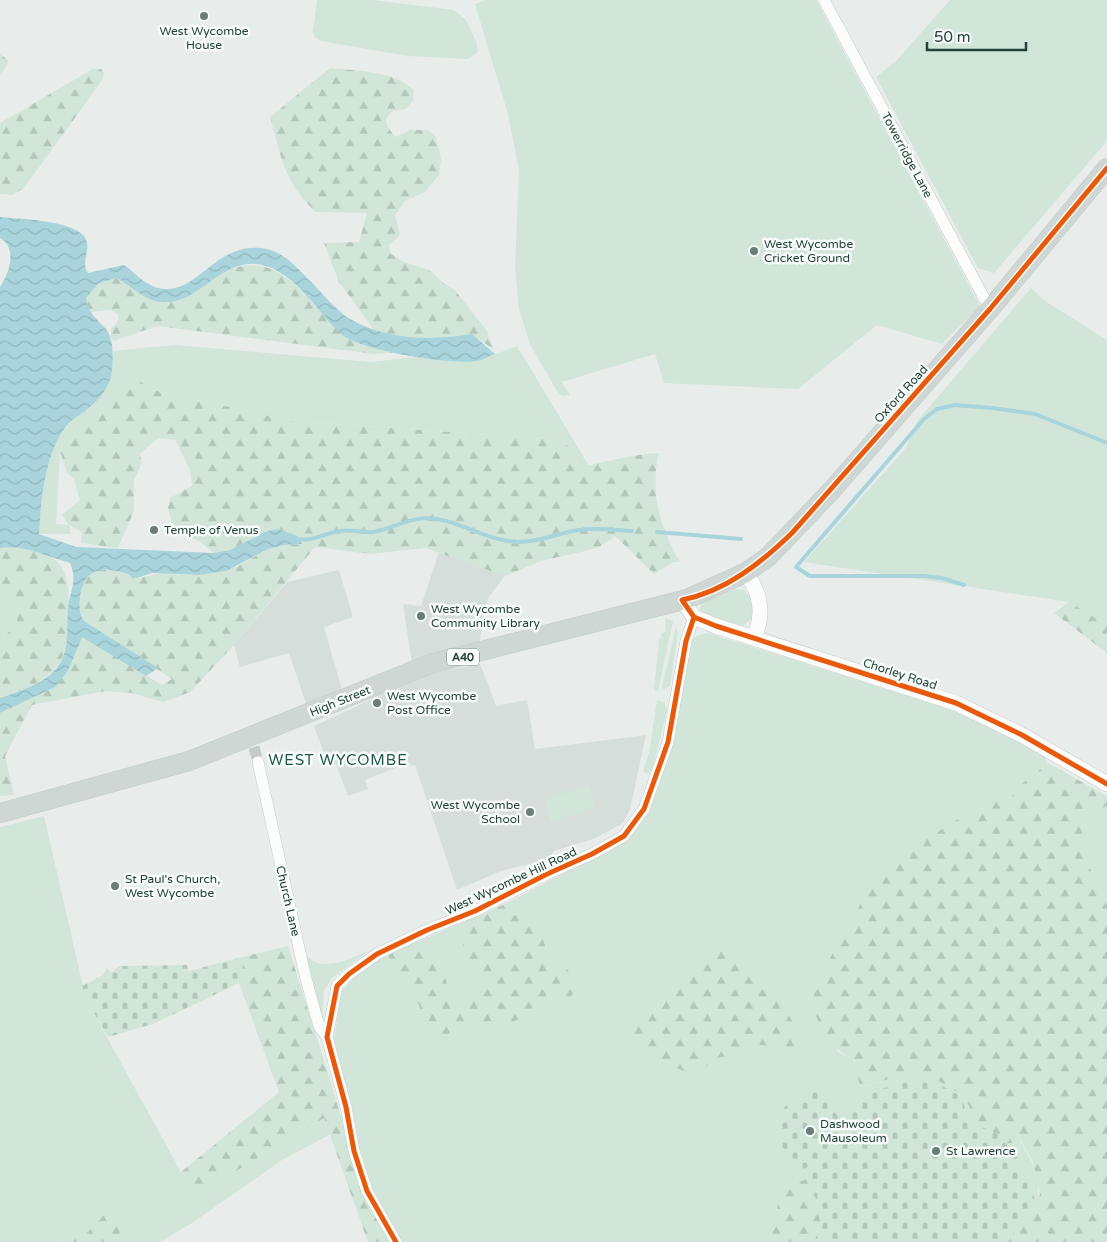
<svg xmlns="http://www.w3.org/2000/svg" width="1107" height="1242" viewBox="0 0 1107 1242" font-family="'Varela Round',sans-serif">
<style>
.built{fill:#d6dedb}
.green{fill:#d1e6d8}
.forest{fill:url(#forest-firs)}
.cemetery{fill:url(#cemetery-stones)}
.water{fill:url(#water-waves)}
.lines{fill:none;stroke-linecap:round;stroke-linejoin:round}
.stream{stroke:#a9d4db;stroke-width:4}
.minor-tunnel{stroke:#c1cbc8;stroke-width:11;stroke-dasharray:11 5.5;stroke-linecap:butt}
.minor-casing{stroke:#c5cac8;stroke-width:12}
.tertiary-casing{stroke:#c5cac8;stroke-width:16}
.primary-casing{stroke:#c3ccc9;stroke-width:20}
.minor{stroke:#fcfcfc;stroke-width:11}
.tertiary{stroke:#fcfcfc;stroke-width:15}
.primary{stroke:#cfd7d5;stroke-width:19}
.cycleway-casing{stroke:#f7fbf9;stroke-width:8}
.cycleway{stroke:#e8590c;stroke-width:5}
.poi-dot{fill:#697e78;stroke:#f7fbf9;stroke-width:2}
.labels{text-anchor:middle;stroke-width:5;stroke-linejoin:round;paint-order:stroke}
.shield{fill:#f7fbf9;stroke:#637a73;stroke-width:1}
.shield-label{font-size:11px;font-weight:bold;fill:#24423a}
.poi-label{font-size:12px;fill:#24423a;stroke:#f7fbf9;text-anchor:start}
.street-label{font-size:12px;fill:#24423a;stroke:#f7fbf9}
.quarter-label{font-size:15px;letter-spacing:1px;fill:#1f5548;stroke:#f7fbf9}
</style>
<defs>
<pattern id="forest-firs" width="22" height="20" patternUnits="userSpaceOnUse" patternTransform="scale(1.25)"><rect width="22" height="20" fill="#d1e6d8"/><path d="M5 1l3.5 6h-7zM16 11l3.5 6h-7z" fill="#b3c6ba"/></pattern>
<pattern id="cemetery-stones" width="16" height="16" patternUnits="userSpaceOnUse" patternTransform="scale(1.25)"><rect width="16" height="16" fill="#d1e6d8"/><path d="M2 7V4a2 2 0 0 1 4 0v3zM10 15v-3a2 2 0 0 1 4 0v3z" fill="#b3c6ba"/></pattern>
<pattern id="water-waves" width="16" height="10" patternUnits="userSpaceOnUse" patternTransform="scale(1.25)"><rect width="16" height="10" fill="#a9d4db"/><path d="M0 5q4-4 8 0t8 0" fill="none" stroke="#91b7bd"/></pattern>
</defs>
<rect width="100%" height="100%" fill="#e8edeb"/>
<path class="built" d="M439 552 505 576 488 598 479 643 449 649 412 663 403 604 421 606Z
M339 570 353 617 324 627 342 690 307 706 289 653 240 667 234 645 287 582Z
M480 664 496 706 527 700 535 749 646 735 630 809 623 823 596 838 554 851 549 859 501 871 457 890 415 765 411 766 410 762 365 780 368 789 348 796 336 764 329 766 314 726 424 675Z"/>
<path class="green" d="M317 0H373L454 10 466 20 476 41 478 52 468 59 408 56 321 41 315 37 313 32Z
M486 0H816L980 306 942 344 877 325 798 389 664 383 655 354 562 382 570 395 562 396 557 391 530 344 519 309 515 267 519 171 508 114 475 4Z
M950 0H1107V141L994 273 978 268 876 77 896 61Z
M1031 288 1045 301 1107 340V625L1069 602 804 562 905 449 918 420Z
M175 345 371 362 416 357 477 361 517 346 589 466 580 467 564 440 292 421 148 389 139 379 124 385 86 426 74 429 63 440 60 452 56 524 69 525 71 534H39C41 499 45 453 68 424 73 417 82 414 89 409 108 393 112 374 113 351Z
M735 589 744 590 753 601V618L742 627 700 613 701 603Z
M0 594 12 605 17 621 0 643Z
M665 618 673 621 658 691H654V688L659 639 662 638 661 634 666 632Z
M676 627 678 633 670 686 661 691Z
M708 633 947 708 1042 752 1048 763 1018 787 1007 804 822 975 810 994 838 1052 854 1060 861 1087 904 1075 934 1078 962 1095 994 1146 1020 1141C1039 1171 1042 1187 1034 1221L1059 1242H402L391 1227 371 1188 359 1149 334 1039 341 992 353 978 381 958 507 903 621 843 645 813 691 641 698 635Z
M657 700 664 702 667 711 653 766 649 774 643 771 649 753Z
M589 785 596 808 551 822 544 799Z
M1107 806V905L1081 849 1083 821 1094 811Z
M44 816 86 999 181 1172 190 1199 324 1118 331 1134 282 1160 195 1221 160 1242H116L121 1230 106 1214 86 1234 56 1242H0V827Z
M301 950C305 953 309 958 313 961 329 970 352 957 367 952L332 978 324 991 322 1018Z"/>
<path class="forest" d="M0 53 8 61 6 67 0 74Z
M330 68C358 71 392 70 414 90L413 100 406 109 392 111 386 119 387 126 395 137 410 130H428L436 137 441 159 439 175 425 192 405 201 395 215 400 235 389 245 390 253 402 261 431 271 443 283 454 289 487 331 494 350 472 334 440 338 405 337 404 342 391 353 374 354 157 326 114 341 111 337V329L119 320 118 314 111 310 89 312 86 298 99 283 117 278 140 294 167 303C181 296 196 290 208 282 215 278 220 272 227 270 295 245 312 327 365 346L374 330 339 282 324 243 359 242 367 213 316 212C284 183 281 156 270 117Z
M93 69H101L104 73 103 79 24 188 13 195 0 194V123Z
M139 379 148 389 292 421 564 440 580 467C607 462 632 454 659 453 649 492 660 527 680 562H674L654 574 615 536 598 548 541 561 505 576 425 548 370 554 315 547 234 645 190 692 164 702 131 693 106 691 32 705 5 756 14 795 0 796V713L55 687 68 671 82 636 162 685 172 679 84 621C79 613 79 607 80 598 82 576 94 565 116 571 124 572 129 573 134 579L162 573 178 575H199L238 566 268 549 284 545 302 544 298 536 279 529 267 531 230 550 213 553 201 542 174 531 168 508 170 498 192 486 190 470 175 440 158 438 140 454 142 463 134 480V511L118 548 81 543 82 532 69 525 62 515 80 500 74 479 67 473 60 452 63 440 74 429 86 425 124 385Z
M11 546C24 549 42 552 53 558 76 573 68 617 67 640 62 678 31 686 0 698V643L17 621 12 605 0 594V548Z
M1069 602 1107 625V653L1054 613Z
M1048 763 1107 796V806L1094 811 1083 821 1081 849 1107 905V1242H1059L1035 1222 1041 1242H997L1040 1195 1033 1162 1021 1141 994 1146 962 1095 934 1078 904 1075 860 1087 854 1060C824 1044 818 1025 810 994L873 882 888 863 989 800 1007 804 1018 787Z
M507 903 513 914 538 925 553 969 566 968 580 983 568 1001 553 999 538 1001 524 1017 508 1024 454 1029 445 1037 423 1016 415 995 404 987 388 955 424 939 439 965 444 970 449 997 454 1000 475 997 489 980 469 974 459 958 465 938 461 932 474 918Z
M288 946 331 1083 365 1200 392 1242H368L324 1118 190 1199 181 1172 279 1092 239 983 252 977 238 958Z
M720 949C757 967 792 1004 800 1046L791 1051 757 1044 741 1058C716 1054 714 1058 698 1076 671 1067 648 1057 630 1034 638 1018 690 961 705 954 710 951 715 950 720 949Z
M809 1178 815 1191 833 1183 828 1242H770L781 1190Z
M106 1213 121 1230 116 1242H56L86 1234Z"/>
<path class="cemetery" d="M238 958 252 977 153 1024 108 1037 86 999 82 986 103 975 107 968 111 973 119 966 187 965 189 971Z
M933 1081 961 1096 969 1121 997 1134 1017 1156 1038 1207 1006 1242H814L821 1226 809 1166 804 1169 779 1144 784 1107 818 1091 840 1119 864 1094 906 1082Z"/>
<path class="water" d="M0 217C18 219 85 220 87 243 89 253 81 264 88 273L124 265C134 272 143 283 155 287 197 301 214 238 267 249 285 253 297 268 309 280 322 292 335 310 350 319 388 341 430 340 472 334L495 354C489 356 483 360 477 361 451 365 361 351 341 334 317 312 296 273 262 265 217 255 197 314 152 300 139 295 129 285 117 278L99 283 86 298C88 313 96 318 106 329 114 339 113 358 112 370 111 385 100 399 89 408 83 414 74 417 68 424 45 451 41 500 39 534L76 547 213 553 230 550 267 531 279 529 298 536 302 544 284 545 268 549 226 571 199 575 152 573 133 579C129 573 124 572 116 571 94 566 82 576 80 598 79 607 79 613 84 621L158 668 146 676 82 637 68 671 55 687 0 713V698C27 688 61 680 66 646 68 634 67 621 68 608 70 590 78 581 70 563 48 557 23 544 0 548V287C9 274 18 248 0 238Z"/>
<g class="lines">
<path class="stream" d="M657 532 741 539
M296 539C314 542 322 534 339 531 351 529 362 533 373 532 391 529 406 519 425 518 456 518 484 540 516 542 538 543 557 533 579 530 597 527 614 530 632 531
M964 585 942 578 924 576H810L796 567 924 419 937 409 955 405 992 408 1035 414 1107 443"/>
<path class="minor-tunnel" d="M254 747 258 762"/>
<g class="minor-casing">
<path id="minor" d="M824 0 990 309
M258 762 305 975 319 1026 327 1037
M396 1242 367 1191 354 1151 346 1107 327 1037 337 986 349 974 377 954 427 930 475 911 547 874 592 854 624 836 644 809 668 742 686 641 694 617"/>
</g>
<g class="tertiary-casing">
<path id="tertiary" d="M745 573C761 591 765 617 753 638
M682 600 694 617 716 626 956 703 1022 735 1107 784"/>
</g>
<g class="primary-casing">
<path id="primary" d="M0 813 189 761 430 664 687 599 745 573 768 557 832 490 990 309 1107 168"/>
</g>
<use href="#minor" class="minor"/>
<use href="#tertiary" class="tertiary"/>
<use href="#primary" class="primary"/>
<g class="cycleway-casing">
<path id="cycleway" d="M1107 168 990 309 792 533C761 563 726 591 682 600L694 617 716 626 956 703 1022 735 1107 784
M396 1242 367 1191 354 1151 346 1107 327 1037 337 986 349 974 377 954 427 930 475 911 547 874 592 854 624 836 644 809 668 742 686 641 694 617"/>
</g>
<use href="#cycleway" class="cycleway"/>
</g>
<g class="poi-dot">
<circle cx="204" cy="16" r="5"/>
<circle cx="754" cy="251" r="5"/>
<circle cx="154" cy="530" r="5"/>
<circle cx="421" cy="616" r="5"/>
<circle cx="377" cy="703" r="5"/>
<circle cx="530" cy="812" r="5"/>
<circle cx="115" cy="886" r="5"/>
<circle cx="810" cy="1131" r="5"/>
<circle cx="936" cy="1151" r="5"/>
</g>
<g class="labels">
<rect class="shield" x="447" y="648.5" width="32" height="17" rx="4"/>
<g class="shield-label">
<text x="463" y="661">A40</text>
</g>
<g class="poi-label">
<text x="204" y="35" text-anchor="middle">West Wycombe<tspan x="204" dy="14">House</tspan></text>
<text x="764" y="248">West Wycombe<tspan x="764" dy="14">Cricket Ground</tspan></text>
<text x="164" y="534">Temple of Venus</text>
<text x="431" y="613">West Wycombe<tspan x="431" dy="14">Community Library</tspan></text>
<text x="387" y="700">West Wycombe<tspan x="387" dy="14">Post Office</tspan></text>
<text x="520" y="809" text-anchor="end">West Wycombe<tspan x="520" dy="14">School</tspan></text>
<text x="125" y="883">St Paul's Church,<tspan x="125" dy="14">West Wycombe</tspan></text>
<text x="820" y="1128">Dashwood<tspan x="820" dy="14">Mausoleum</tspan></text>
<text x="946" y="1155">St Lawrence</text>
</g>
<g class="street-label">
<text transform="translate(907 155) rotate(62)" y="4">Towerridge Lane</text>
<text transform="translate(901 394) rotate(-48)" y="4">Oxford Road</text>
<text transform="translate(900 674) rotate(18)" y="4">Chorley Road</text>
<text transform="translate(340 701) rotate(-22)" y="4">High Street</text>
<text transform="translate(511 881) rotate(-25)" y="4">West Wycombe Hill Road</text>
<text transform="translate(288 901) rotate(77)" y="4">Church Lane</text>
</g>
<g class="quarter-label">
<text x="338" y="765">WEST WYCOMBE</text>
</g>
</g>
<path d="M927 42v8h99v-8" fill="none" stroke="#24423a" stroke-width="2.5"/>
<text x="934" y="42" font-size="15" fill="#24423a" stroke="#f7fbf9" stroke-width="4" paint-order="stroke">50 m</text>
</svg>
